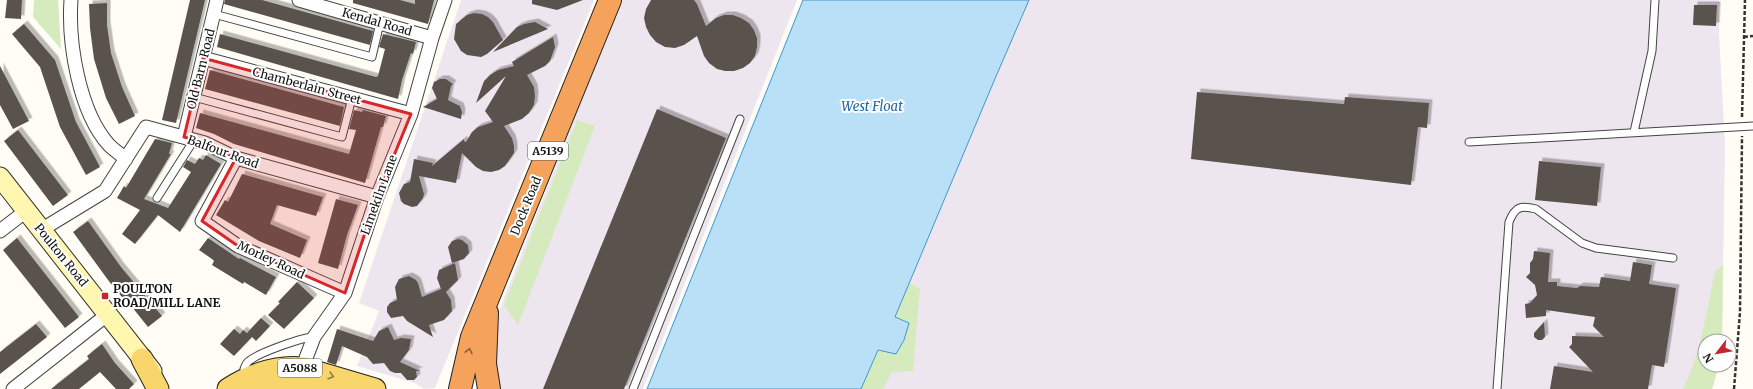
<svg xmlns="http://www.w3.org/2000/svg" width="1753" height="389" viewBox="0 0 1753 389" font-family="Merriweather,serif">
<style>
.industrial{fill:#eee6ef}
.green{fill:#d5ebbd}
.water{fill:#b9e0f7;stroke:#3f96cf}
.building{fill:#5a524d;filter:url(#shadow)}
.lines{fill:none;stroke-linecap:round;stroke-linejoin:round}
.lane-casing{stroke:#444;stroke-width:9}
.street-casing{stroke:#444;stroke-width:15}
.secondary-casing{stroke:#333;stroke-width:21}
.primary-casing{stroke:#222;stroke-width:23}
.highway-casing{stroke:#222;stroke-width:24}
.path{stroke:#333;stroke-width:2.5;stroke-dasharray:4 2;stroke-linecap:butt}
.lane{stroke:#fff;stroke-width:7}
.street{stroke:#fff;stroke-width:13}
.secondary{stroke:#fff6b0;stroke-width:19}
.primary{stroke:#f9d66b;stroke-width:21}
.highway{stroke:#f5a25d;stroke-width:22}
.oneway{stroke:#8e613b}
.oneway2{stroke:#917d42}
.marked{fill:#d62828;fill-opacity:0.2;stroke:#d62828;stroke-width:3;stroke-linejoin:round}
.poi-dot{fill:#c4262e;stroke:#fff;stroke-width:1.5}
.labels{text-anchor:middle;stroke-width:4;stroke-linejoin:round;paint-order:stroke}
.shield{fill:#fff;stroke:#585858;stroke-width:1}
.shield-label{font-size:11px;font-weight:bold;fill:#111}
.street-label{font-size:12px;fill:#111;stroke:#fff}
.poi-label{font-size:12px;font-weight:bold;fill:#111;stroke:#fff;text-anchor:start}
.water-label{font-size:13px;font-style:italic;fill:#1768a6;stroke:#fff}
</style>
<defs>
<filter id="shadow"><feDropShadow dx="3.5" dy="-3.5" stdDeviation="0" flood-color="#0004"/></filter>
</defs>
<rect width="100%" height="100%" fill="#fffdf5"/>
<path class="industrial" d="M461 0H594L435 388 424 389 415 383 357 366 379 311 359 303Z
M621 0H797L643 389H501L495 361 500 308Z
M1029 0H1719V33L1725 146 1722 341H1705V365H1719L1712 389H861L909 323 895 317 994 81Z"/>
<path class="green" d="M34 0H58L61 49 33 17Z
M577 120 595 126 518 325 504 305Z
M1723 265 1722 341H1705V365H1719L1712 389H1683C1701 353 1707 310 1715 271Z
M909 283 920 288 913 371 892 372 883 389H861L878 350 896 354 904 340 909 323 895 317Z"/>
<path class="water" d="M803 0H1029L994 81 895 317 909 323 904 340 896 354 878 350 861 389H647Z"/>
<path class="building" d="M7 0H22L21 19 5 18Z
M190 0H205L176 123 162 120Z
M225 0H262L373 31 370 45 224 4Z
M353 0H400L415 4V0H434L428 24 353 3Z
M532 0H583L557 10 532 4Z
M651 0H694L697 4 706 26 716 18 724 15H733L741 18 749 23 754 30 757 38V47L755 56 750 63 743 68 734 71H725L717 69 709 63 704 56 697 36 684 45 675 48 665 47 656 42 650 35 646 27 644 18 646 9Z
M107 3V25L111 53 122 87 135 116 119 124 106 98 94 59 90 28 89 4Z
M1694 5H1717L1716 26 1693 25Z
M474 13 482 14 488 17 493 22 503 40 487 54 481 57 467 55 461 51 454 39 456 24 467 15Z
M535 22 548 29 493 52 517 27 524 24Z
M24 24 55 60 76 122 100 167 86 175 60 127 40 67 12 34Z
M220 34 376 77 378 76 385 49 379 47 383 34 416 42 413 54 411 53 402 80 398 99 217 47Z
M553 37 555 47 550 61 545 66 527 75 534 87 535 96 534 105 529 113 522 119 504 126 512 138 514 146V153L505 166 499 170 491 172 483 171 476 167 462 153 456 183 419 176 424 194 423 198 417 206 412 207 404 204 401 201 399 193 404 184 410 182 414 159 433 163 432 166 464 139V141L466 142 472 132 478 127 493 122 485 111 506 76 476 103 484 81 490 75 498 70 514 66 512 62Z
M0 66 29 121 13 129 0 105Z
M210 70 344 107 340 126 205 89Z
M440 79H446L453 84 451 86 448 100 460 106 462 112 461 119 423 107 437 99 432 88 434 82Z
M1197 92 1344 104 1345 97 1429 103 1427 128 1418 127 1411 185 1191 159Z
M657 109 726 138 624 389H543Z
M354 110 362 112 363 110 386 116 383 127H381L365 183 234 144 214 134 196 128 200 113 349 154 356 130 349 129Z
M18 130 68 195 53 206 4 141Z
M155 139 172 143 169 154H171L144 199 168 208 191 172 183 167 187 160 195 164 199 158 203 160 206 155 221 164 180 232 158 215 135 244 122 234 140 210 117 198 124 186 126 188Z
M1539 161 1601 167 1597 206 1535 200Z
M242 174 323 197 316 216 277 205 270 224 307 240 300 258 259 241 216 215 225 200 228 202Z
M336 199 358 205 347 235 338 269 318 263Z
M88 221 121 267 162 316 148 327 128 302 127 303 111 284 73 232Z
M17 238 79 317 65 328 3 250Z
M208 238 239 259 240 258 276 277 266 295 244 282 243 284 212 265 214 261 212 259 199 250Z
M458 239 462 240 468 245 469 253 464 259 452 263 448 247 452 241Z
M1534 251 1550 253 1548 282H1557V286L1577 288 1580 286 1599 287 1601 277 1630 281 1633 262 1652 265 1649 284 1676 288 1664 367 1652 365 1648 389H1550L1554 366 1593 372 1569 347 1572 344V336L1604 337 1593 326 1595 317 1546 310V316L1526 318 1525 304 1530 303 1537 295 1535 285 1526 277 1530 273V263L1533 259Z
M455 263 458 280 446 292 451 300 452 311 444 320 429 325 433 337 407 321 403 316 391 318 387 312V307L390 303 397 300 395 287 399 279 409 276 416 280 418 283 422 297 441 289 437 278 439 270Z
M297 282 314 298 284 329 268 315 280 303 278 302Z
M261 318 270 326 256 341 252 337 234 356 220 344 234 329 240 334 243 330 247 333Z
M1544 322 1545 337 1542 340H1538L1534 337V333Z
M36 324 47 337 0 374V352Z
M388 327 394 340 401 338 411 339 409 350 400 362 420 371H416L417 377 414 380H407L401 373H395L390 371 384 363 373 364 367 357 342 346 336 365 327 362 337 329 373 341 379 331Z
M102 344 115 363 134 384 129 389H116L100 372 79 389H51L89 359 87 356Z"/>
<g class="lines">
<g class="lane-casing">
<path id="lane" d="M214 14 372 57 380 23
M194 97 342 137 352 98
M1634 132 1652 51 1655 0
M1469 142 1753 126
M157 198 194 140
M247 377 244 369C245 366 246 363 249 361 258 353 303 337 314 337
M633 389 740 119
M1497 389 1509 222C1515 207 1520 205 1536 209L1582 243 1596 248 1673 258"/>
</g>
<g class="street-casing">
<path id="street" d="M71 0C68 43 79 112 109 145 114 150 120 154 126 159
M299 0 432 38
M203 58 411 114
M184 137 217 0
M236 158 202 221 238 246 345 293
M41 230 105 191 146 127 205 143 236 158 377 197
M0 231 26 211
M303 374 306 358 314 337 345 293 377 197 411 114 432 38 445 0
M13 389 108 314"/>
</g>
<g class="secondary-casing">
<path id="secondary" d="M0 177 152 371"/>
</g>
<g class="primary-casing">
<path id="primary" d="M142 359 158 389
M228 389C251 374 276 365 304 368L375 389
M259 389C283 380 304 384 328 389"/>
</g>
<g class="highway-casing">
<path id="highway" d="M487 313 485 364 489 389
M460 389 472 337 610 0"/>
</g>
<path class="path" d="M1744 37 1753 36
M1742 117 1745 0
M1734 389 1740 312 1742 136"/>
<use href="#lane" class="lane"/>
<use href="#street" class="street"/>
<use href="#secondary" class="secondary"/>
<use href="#primary" class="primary"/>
<use href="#highway" class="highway"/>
</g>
<defs><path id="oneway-chevron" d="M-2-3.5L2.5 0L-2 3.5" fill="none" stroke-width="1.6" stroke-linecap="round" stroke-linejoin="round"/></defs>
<use class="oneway" href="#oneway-chevron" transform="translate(469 351) rotate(-77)"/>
<use class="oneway2" href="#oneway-chevron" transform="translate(331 376) rotate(16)"/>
<path class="marked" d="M203 58 411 114 377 197 345 293 238 246 202 221 236 158 205 143 184 137Z"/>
<rect class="poi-dot" x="101" y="292" width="8" height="8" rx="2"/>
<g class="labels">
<g class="shield">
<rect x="528" y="142" width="40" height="18" rx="3"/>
<rect x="278" y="359" width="44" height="18" rx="3"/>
</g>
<g class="shield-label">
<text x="548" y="155">A5139</text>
<text x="300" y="372">A5088</text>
</g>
<g class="street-label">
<text transform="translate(377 22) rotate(16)" y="4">Kendal Road</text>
<text transform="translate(201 69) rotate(-76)" y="4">Old Barn Road</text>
<text transform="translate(307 86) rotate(15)" y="4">Chamberlain Street</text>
<text transform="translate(223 152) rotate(20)" y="4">Balfour Road</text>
<text transform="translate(379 195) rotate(-70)" y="4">Limekiln Lane</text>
<text transform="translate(526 206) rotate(-68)" y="4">Dock Road</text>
<text transform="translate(61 255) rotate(51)" y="4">Poulton Road</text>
<text transform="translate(271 260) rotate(25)" y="4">Morley Road</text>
</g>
<g class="poi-label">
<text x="113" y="293">POULTON<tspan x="113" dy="14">ROAD/MILL LANE</tspan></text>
</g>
<g class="water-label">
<text x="872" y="111">West Float</text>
</g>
</g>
<g transform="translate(1717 353) rotate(239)"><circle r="19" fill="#ffffff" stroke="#a0a0a0"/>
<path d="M0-3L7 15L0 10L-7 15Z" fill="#c4262e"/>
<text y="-6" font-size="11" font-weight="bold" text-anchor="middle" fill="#111111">N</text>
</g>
</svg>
